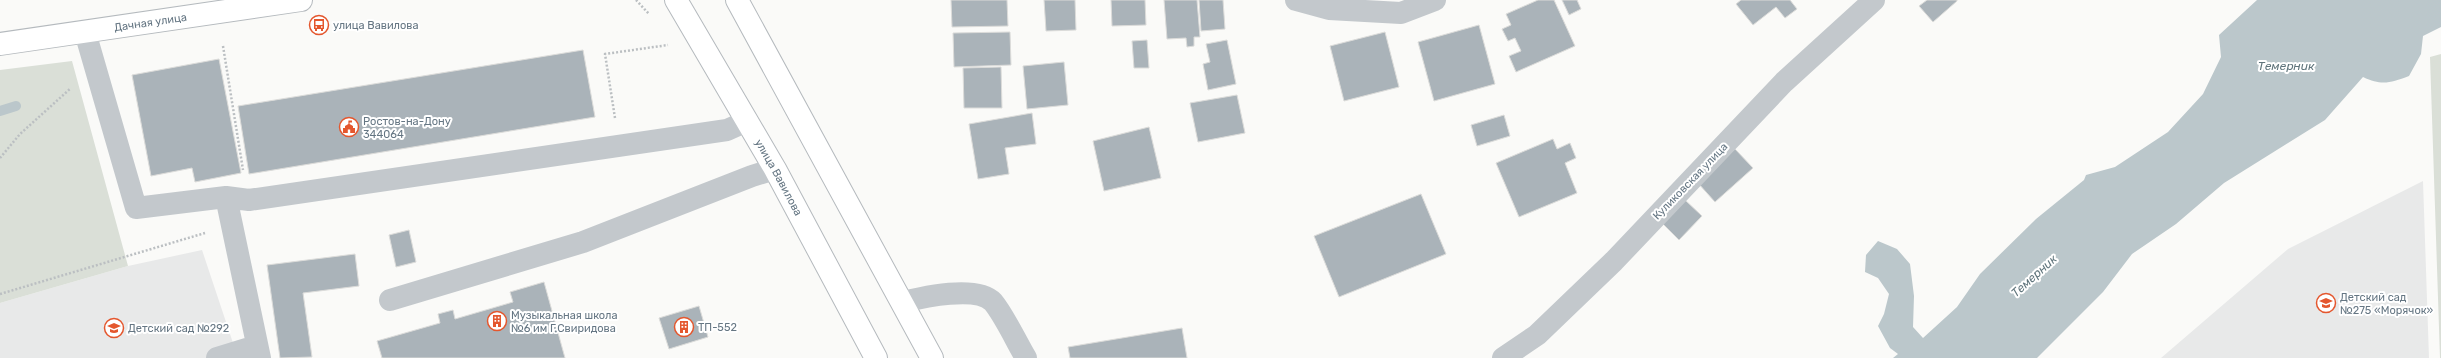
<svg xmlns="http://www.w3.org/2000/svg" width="2441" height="358" viewBox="0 0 2441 358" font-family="Rubik,sans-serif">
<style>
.built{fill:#e8e9e9}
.green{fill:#dadfd7}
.water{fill:#bbc7cb}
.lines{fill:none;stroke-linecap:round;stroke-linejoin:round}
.stream{stroke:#bbc7cb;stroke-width:10}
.building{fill:#aab3b9;stroke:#dcdcda}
.major-casing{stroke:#b5babe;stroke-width:24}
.path{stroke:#bbbfc2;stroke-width:2.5;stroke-dasharray:2 2;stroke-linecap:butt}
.minor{stroke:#c3c8cc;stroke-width:22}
.major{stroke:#fff;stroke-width:22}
.labels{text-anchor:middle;stroke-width:4;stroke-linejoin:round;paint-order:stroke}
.street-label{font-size:11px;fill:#657683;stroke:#fff}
.poi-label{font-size:11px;fill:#657683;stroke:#fff;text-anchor:start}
.water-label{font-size:12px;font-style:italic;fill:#60757c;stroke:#fff}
</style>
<rect width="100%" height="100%" fill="#fafaf8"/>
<path class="built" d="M2423 181 2429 358H2161L2288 249Z
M202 250 238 358H0V303L128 266Z"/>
<path class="green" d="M2441 54V358H2440L2430 57Z
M72 61 128 266 0 303V70Z"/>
<path class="water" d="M2257 0H2441V27L2423 36 2421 54 2409 76C2390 83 2382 86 2363 77L2325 120 2224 183 2176 224 2132 254 2103 292 2037 358H1893L1898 354 1890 348 1878 326 1884 314 1889 294 1878 278 1865 272 1866 255 1878 241 1897 249 1910 264 1914 296 1913 327 1923 338 1957 307 1980 274 2036 219 2084 180 2086 175 2115 167 2168 132 2203 94 2221 57 2219 35Z"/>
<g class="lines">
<path class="stream" d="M0 111 16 106"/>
</g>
<path class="building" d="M951 0H1007L1008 26 952 27Z
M1044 0H1075L1076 30 1046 31Z
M1111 0H1145L1146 25 1112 26Z
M1164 0H1197L1200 37H1194V46L1187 47 1186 38 1167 39Z
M1199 0H1223L1225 29 1201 31Z
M1538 0H1554L1575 46 1516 72 1509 56 1521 51 1515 38 1508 41 1502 29 1511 25 1506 14Z
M1562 0H1577L1581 9 1569 15Z
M1741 0H1790L1797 9 1785 18 1776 7 1753 25 1736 4Z
M1927 0H1957V1L1933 22 1919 6Z
M1479 25 1495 84 1434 101 1418 42Z
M1010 32 1011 65 954 67 953 33Z
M1385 32 1399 87 1344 101 1330 46Z
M1147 40 1149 68H1134L1132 41Z
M1227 40 1236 84 1208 90 1203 64 1210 62 1206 44Z
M583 50 595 117 249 174 238 106Z
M219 59 241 173 195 182 192 168 151 176 132 75Z
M1064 62 1068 105 1027 109 1023 66Z
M1001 67 1002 108H964L963 68Z
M1237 95 1245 133 1198 142 1190 103Z
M1032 113 1036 144 1005 148 1009 174 978 179 969 124Z
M1504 115 1510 136 1477 146 1471 125Z
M1149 127 1161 178 1104 191 1093 141Z
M1553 139 1557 149 1570 143 1576 158 1565 163 1577 193 1519 217 1496 163Z
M1735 149 1753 168 1715 202 1698 183Z
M1421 194 1446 254 1339 297 1314 236Z
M1684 199 1702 216 1679 240 1661 222Z
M409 230 416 262 396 267 389 235Z
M355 254 359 286 303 293 312 357 280 358 267 265Z
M544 282 565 358H382L377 341 440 323 438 314 453 310 455 319 513 302 510 292Z
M699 306 708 337 669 349 659 318Z
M1182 328 1187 358H1070L1068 347Z"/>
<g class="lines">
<g class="major-casing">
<g id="major">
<path id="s1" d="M676 0 775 169 876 358"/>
<path d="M737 0 932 358"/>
<path id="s2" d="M0 44 301 0"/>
</g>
</g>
<path class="path" d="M636 0 649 14
M223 46 243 170
M615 118 605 54 668 45
M0 158 20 134 71 88
M0 294 205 233"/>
<path class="minor" d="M1296 0 1329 9 1401 13 1435 0
M85 32 136 208 226 197 260 358
M226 197 249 200 727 130 747 121
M390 300 583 242 752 176 775 169
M903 302C923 297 977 285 993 302 1004 315 1017 343 1026 358
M217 358 256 346
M1503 358 1537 335 1614 261 1784 82 1874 0"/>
<use href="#major" class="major"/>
</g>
<defs>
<g id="bus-ring" transform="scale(1)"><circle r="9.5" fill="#fff" stroke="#e4572e" stroke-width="1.5"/><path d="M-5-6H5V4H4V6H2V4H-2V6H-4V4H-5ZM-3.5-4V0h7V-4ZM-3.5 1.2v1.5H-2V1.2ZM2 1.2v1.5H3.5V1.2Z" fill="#e4572e"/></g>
<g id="civic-ring" transform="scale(1)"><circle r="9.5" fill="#fff" stroke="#e4572e" stroke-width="1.5"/><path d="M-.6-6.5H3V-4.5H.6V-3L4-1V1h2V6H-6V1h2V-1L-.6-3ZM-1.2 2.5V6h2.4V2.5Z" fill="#e4572e"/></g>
<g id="school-ring" transform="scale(1)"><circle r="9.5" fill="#fff" stroke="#e4572e" stroke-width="1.5"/><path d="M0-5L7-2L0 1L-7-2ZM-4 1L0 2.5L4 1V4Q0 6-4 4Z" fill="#e4572e"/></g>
<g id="building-ring" transform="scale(1)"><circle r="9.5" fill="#fff" stroke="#e4572e" stroke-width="1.5"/><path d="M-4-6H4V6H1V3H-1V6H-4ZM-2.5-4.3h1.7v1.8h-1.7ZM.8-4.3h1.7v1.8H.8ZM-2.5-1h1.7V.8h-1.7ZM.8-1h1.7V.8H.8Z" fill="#e4572e"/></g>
</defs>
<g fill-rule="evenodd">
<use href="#bus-ring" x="319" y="25"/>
<use href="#civic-ring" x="349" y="127"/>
<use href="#school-ring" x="2326" y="303"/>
<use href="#building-ring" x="497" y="321"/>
<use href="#building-ring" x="684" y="327"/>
<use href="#school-ring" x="114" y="328"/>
</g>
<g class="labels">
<g class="street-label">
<text dy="4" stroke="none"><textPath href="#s2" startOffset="152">Дачная улица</textPath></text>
<text dy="4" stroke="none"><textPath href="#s1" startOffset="205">улица Вавилова</textPath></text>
<text transform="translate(1690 181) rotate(-46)" y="4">Куликовская улица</text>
</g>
<g class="poi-label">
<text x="333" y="29">улица Вавилова</text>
<text x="363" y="125">Ростов-на-Дону<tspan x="363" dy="13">344064</tspan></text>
<text x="2340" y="301">Детский сад<tspan x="2340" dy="13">№275 «Морячок»</tspan></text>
<text x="511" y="319">Музыкальная школа<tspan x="511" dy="13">№6 им Г.Свиридова</tspan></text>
<text x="698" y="331">ТП-552</text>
<text x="128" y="332">Детский сад №292</text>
</g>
<g class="water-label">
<text x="2286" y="70">Темерник</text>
<text transform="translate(2034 276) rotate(-42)" y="4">Темерник</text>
</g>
</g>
</svg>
